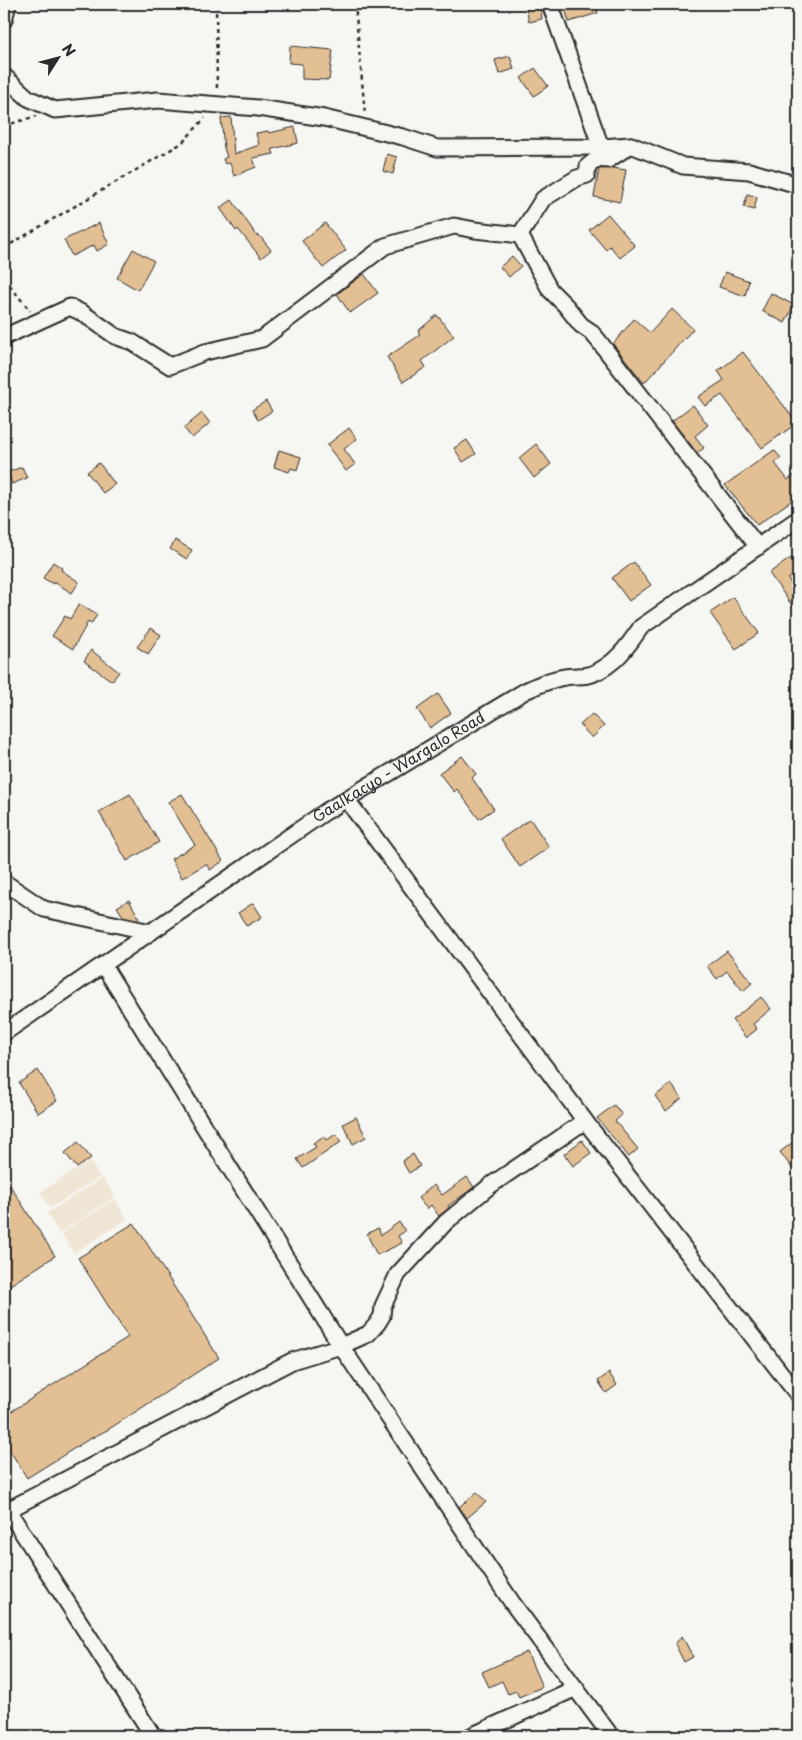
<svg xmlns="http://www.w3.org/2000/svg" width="802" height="1740" viewBox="0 0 802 1740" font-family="'Playpen Sans',sans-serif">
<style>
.built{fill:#f0e6d6}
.building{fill:#e3bf94;stroke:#2b2b2b}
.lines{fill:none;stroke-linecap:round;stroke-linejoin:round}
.minor-casing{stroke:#2b2b2b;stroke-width:19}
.path{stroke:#2b2b2b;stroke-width:2.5;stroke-dasharray:4 4;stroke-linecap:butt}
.minor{stroke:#f6f6f2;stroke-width:15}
.labels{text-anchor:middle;stroke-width:4;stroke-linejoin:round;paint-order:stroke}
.street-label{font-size:15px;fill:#2b2b2b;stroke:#f6f6f2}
</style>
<rect width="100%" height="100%" fill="#f6f6f2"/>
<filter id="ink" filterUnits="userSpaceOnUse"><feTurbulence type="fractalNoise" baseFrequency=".02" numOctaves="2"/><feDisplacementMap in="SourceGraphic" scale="10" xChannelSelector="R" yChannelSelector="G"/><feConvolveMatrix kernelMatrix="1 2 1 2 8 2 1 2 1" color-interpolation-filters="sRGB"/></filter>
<g filter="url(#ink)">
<path class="built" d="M90 1161 100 1177 50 1208 40 1192Z
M103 1178 115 1197 59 1233 47 1213Z
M115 1199 127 1219 74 1253 61 1233Z"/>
<path class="building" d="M571 4H595L598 13 569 22 564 6Z
M540 5 542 19 529 22 526 8Z
M290 46 333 50 329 80 302 79V64L289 63Z
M510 56 514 69 499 74 495 60Z
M535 68 548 86 534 96 521 78Z
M231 117 234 154 259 145 256 133 268 131 269 133 295 127 298 143 272 149 274 154 253 158 256 167 234 176 230 163 225 164 223 159 227 157 224 148 221 118Z
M387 154 397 157 393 174 383 171Z
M613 168 626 170 620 202 594 197 599 169Z
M747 194 757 197 754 210 744 207Z
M232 200 257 236 259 235 271 250 261 258 238 229 236 231 220 208Z
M608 214 635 246 620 258 610 246 606 250 589 230Z
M99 223 109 244 97 251 94 245 72 256 64 240Z
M325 223 346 250 323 268 302 241Z
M133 249 154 261 138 290 117 278Z
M512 256 521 266 509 277 500 267Z
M725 272 749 281 745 296 719 287Z
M364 274 378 293 350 313 337 294Z
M771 293 794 305 785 323 762 311Z
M672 309 693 329 644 383 613 344 634 319 650 333Z
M437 315 454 336 422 361 426 367 403 382 387 357 420 335 418 331Z
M743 352 797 423 762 448 722 395 705 406 698 397 724 380 718 371Z
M266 401 272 411 258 420 252 410Z
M693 405 708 425 695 436 704 448 697 453 672 421Z
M202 413 210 423 192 438 184 428Z
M349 428 357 439 344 449 355 464 346 471 327 445Z
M467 440 476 454 463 462 454 448Z
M536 444 551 464 534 478 519 458Z
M279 450 301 457 297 470 291 468 289 472 274 467Z
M774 450 781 458 775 463 788 480 798 472V496L757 525 725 485Z
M99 463 115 484 103 493 87 472Z
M22 467 27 478 12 484 8 472Z
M175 540 192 550 187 559 170 549Z
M791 558 798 568V572L788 579 798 594V614L769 573Z
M53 562 62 568 61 570 79 582 72 593 54 582 53 584 43 578Z
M634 562 651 585 629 601 612 578Z
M733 597 759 633 736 649 710 613Z
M79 604 97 615 91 624 88 622 73 649 52 636 65 616 70 619Z
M151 628 161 635 148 654 137 647Z
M91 650 119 672 112 681 84 661Z
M438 694 451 713 430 728 417 709Z
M592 714 604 726 592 738 580 725Z
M462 756 476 774 472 778 494 809 479 819 457 789 454 792 439 773Z
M130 794 159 842 127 861 99 812Z
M182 794 223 861 210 870 206 864 182 878 171 859 195 845 168 802Z
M530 819 549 847 520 867 501 839Z
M129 900 139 918 137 919 123 916 117 907Z
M253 903 262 917 247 926 238 913Z
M727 951 752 983 743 991 727 971 717 979 707 966Z
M761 997 771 1009 753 1024 757 1029 746 1038 732 1020Z
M38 1070 57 1101 38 1113 19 1083Z
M671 1084 682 1098 666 1111 655 1096Z
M614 1105 622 1115 615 1121 638 1149 629 1157 597 1118Z
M356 1117 366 1137 353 1144 343 1124Z
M336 1134 341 1142 303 1168 297 1159 316 1147 313 1143 324 1136 327 1140Z
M582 1140 591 1153 573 1166 564 1154Z
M78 1142 91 1158 77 1168 65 1153Z
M793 1142 798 1150V1163L792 1168 780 1152Z
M413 1154 420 1166 409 1173 402 1161Z
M4 1176 55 1256 4 1289Z
M467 1177 474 1187 448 1206 449 1208 439 1216 431 1205 427 1209 418 1198 434 1185 442 1195Z
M399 1222 405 1231 398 1236 402 1243 377 1255 367 1234 378 1228 381 1235Z
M134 1223 219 1358 109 1429 86 1441 27 1478 4 1441V1416L128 1337 78 1258Z
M609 1373 617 1385 606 1393 598 1381Z
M477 1492 486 1502 467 1518 459 1507Z
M682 1636 693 1657 684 1662 675 1644Z
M527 1652 542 1687 519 1697 516 1691 508 1694 502 1681 489 1687 482 1672Z"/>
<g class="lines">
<g class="minor-casing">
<g id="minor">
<path d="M550 4 601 147"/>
<path d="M4 20 8 4"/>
<path d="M4 76 28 98 55 110 158 100 258 108 324 118 403 137 437 148 601 147 631 145 683 166 749 171 798 185"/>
<path d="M520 235 550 290 566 306 581 325 590 331 598 340 758 547"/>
<path d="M4 337 70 307 84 314 115 336 132 342 170 366 205 352 262 339 385 246 454 226 475 230 520 235 543 199 577 178 587 175 588 166 597 159 608 160 631 145"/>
<path d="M347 800 585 1121 798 1395"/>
<path d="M4 882 44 909 151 932"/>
<path d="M103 965 341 1346 513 1604 611 1736"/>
<path id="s1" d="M4 1033 325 812 525 691C538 685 551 679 565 677 574 675 584 677 592 674 615 665 628 646 641 627L798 519"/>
<path d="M4 1504 153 1736"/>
<path d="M8 1510 292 1361 341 1346 368 1334 377 1324 382 1316 383 1306 398 1274 446 1222 491 1185 585 1121"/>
<path d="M471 1736 576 1688"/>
</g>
</g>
<path class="path" d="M216 4 217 92
M355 4 365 114
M4 126 36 116
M4 248 182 143 205 118
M4 280 8 283 30 311"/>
<use href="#minor" class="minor"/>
</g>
</g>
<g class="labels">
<g class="street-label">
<text dy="5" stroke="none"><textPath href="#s1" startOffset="476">Gaalkacyo - Wargalo Road</textPath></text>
</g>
</g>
<rect width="802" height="1740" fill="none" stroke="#f6f6f2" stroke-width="20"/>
<rect x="10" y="10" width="782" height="1720" fill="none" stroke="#2b2b2b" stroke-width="2" filter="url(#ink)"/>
<g transform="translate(58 58) rotate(54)" stroke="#f6f6f2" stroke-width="4" paint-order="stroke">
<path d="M0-4L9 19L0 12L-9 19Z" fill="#2b2b2b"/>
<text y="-8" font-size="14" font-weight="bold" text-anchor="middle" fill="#2b2b2b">N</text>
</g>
</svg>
